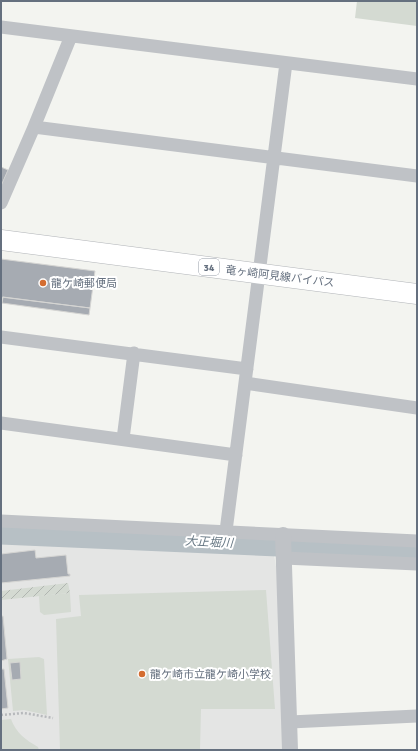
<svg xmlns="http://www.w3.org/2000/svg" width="418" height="751" viewBox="0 0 418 751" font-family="Signika,'Noto Sans JP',sans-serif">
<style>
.built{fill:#e4e5e4}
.grass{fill:#d4dad2}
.garden{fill:url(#garden-furrows)}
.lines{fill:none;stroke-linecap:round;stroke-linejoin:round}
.river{stroke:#b7c0c5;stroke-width:23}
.building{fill:#a6abb2;stroke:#d5d5d3}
.primary-casing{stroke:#b1b4b8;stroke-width:21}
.path{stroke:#b7b9bc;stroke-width:2.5;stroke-dasharray:2 2;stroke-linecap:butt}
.minor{stroke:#bfc2c6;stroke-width:13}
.tertiary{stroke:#bfc2c6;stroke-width:16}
.primary{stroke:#fff;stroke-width:20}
.poi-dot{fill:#d46d31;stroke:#fff;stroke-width:1.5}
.labels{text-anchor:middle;stroke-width:4;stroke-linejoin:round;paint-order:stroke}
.shield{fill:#fff;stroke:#939ba5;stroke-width:1}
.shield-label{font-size:10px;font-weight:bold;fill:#65707f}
.street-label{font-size:11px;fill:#65707f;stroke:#fff}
.poi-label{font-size:11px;fill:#65707f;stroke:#fff;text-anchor:start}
.water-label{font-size:12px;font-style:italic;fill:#667783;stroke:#fff}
</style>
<defs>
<pattern id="garden-furrows" width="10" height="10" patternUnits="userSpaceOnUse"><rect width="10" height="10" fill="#d4dad2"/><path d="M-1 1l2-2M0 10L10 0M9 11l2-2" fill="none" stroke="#b0b5b0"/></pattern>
</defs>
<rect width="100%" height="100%" fill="#f3f4f0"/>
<path class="built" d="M1 540 64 541 274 554 281 598 285 750H1Z"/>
<path class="grass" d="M357 1H417V26L355 18Z
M266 590 275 709H201L200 750H60L56 619 81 616 79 595Z
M70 593 71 612 44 615 40 612 39 596Z
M39 657 44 659 47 715 24 710 13 711 8 659Z
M11 719C16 733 26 740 38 747L39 750H1V720Z"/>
<path class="garden" d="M68 583 70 593 1 600V591Z"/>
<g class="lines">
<path class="river" d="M1 533 417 551"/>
</g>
<path class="building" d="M1 167 8 170 1 186Z
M1 259 95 271 90 308 1 297Z
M3 297 90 308 89 315 2 303Z
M35 550 36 558 66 555 68 574H70V576L1 583V554Z
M1 616H3L7 659 1 661Z
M20 662 21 679 12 680 10 663Z
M1 669H4L8 708 1 709Z"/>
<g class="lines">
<g class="primary-casing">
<path id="primary" d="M1 240 417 294"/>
</g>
<path class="path" d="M1 715 24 713 53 718"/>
<path class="minor" d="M1 27 417 79
M34 127 417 176
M1 203 34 127 71 36
M1 337 247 369
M245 383 417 408
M1 423 236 455
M123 439 134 353
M1 521 417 541
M226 531 286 63
M284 558 417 564
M290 722 417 716"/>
<path class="tertiary" d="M283 535 290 750"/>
<use href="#primary" class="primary"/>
</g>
<g class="poi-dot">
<circle cx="43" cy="283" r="4"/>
<circle cx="142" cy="674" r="4"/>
</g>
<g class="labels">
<rect class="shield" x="199" y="259" width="20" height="16" rx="3"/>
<g class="shield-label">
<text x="209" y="271">34</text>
</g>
<g class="street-label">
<text transform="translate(280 276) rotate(7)" y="4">竜ヶ崎阿見線バイパス</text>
</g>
<g class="poi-label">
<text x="51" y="287">龍ケ崎郵便局</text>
<text x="150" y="678">龍ケ崎市立龍ケ崎小学校</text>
</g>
<g class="water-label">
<text transform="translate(209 542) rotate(3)" y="4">大正堀川</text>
</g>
</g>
<rect width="418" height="751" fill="none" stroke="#65707f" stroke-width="4"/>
</svg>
